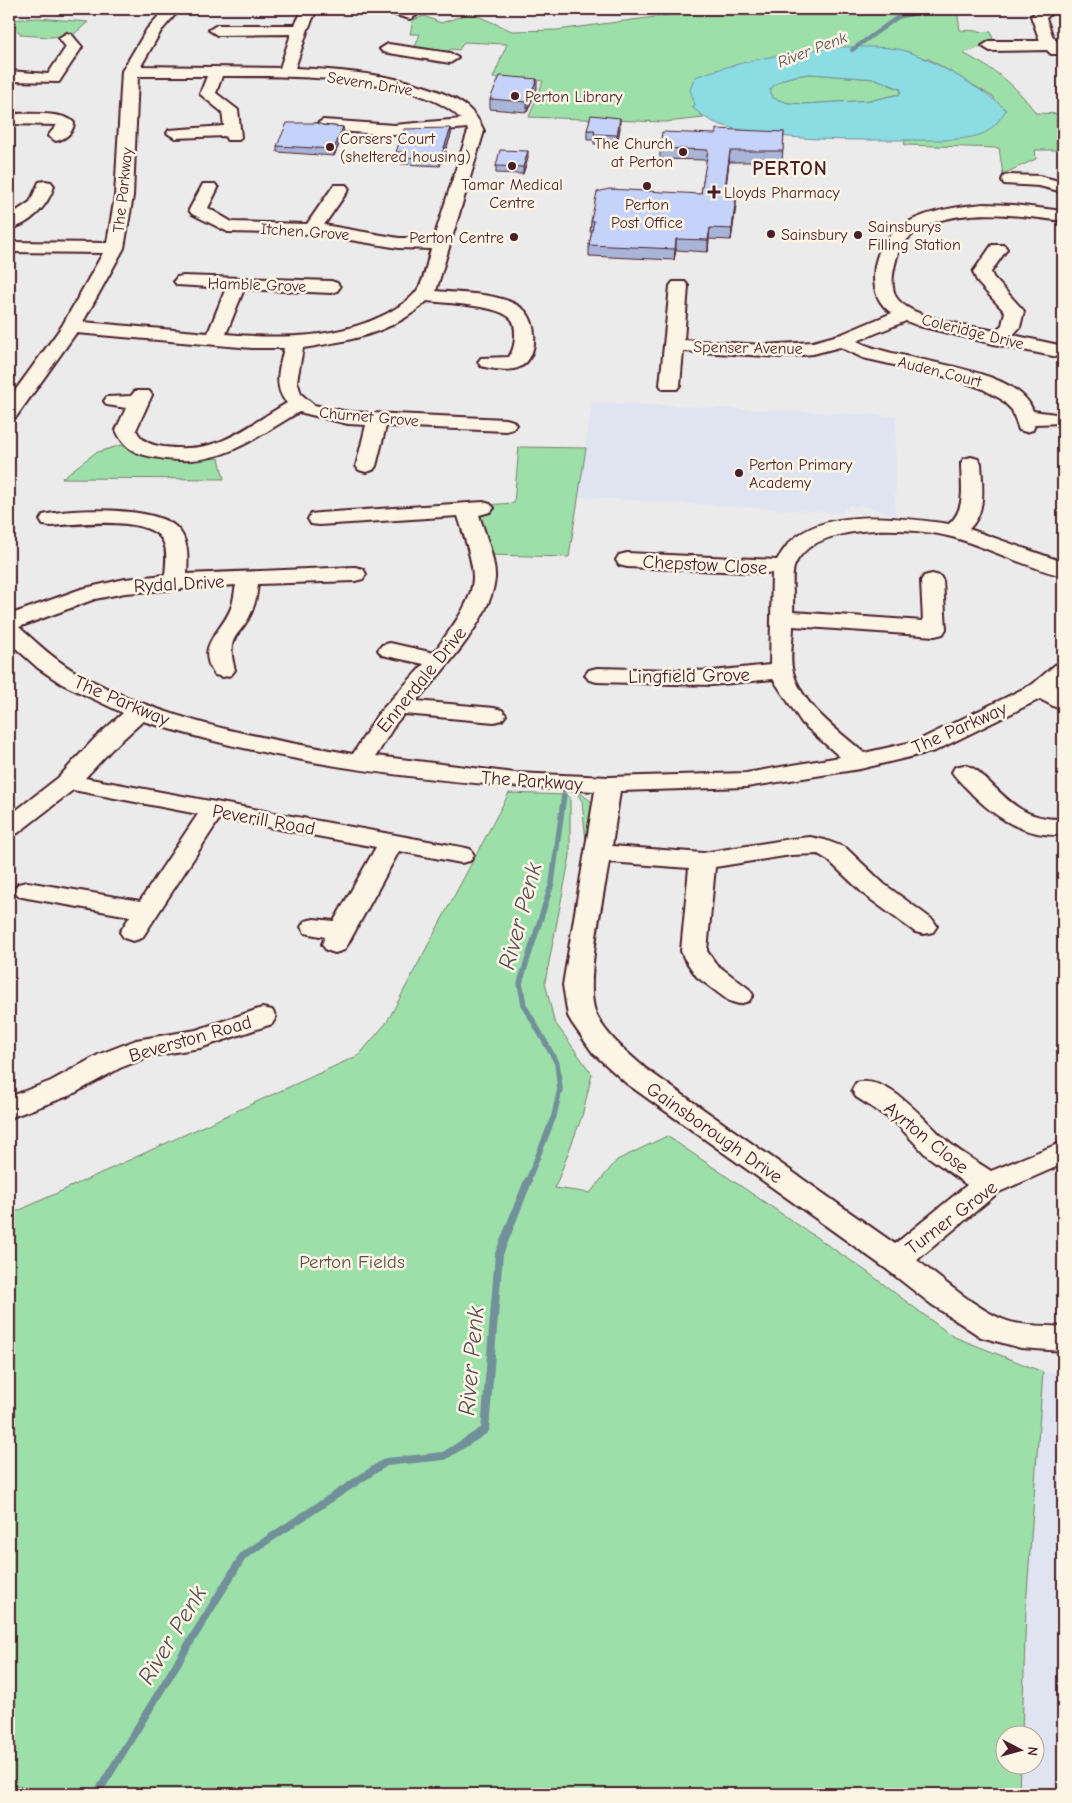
<svg xmlns="http://www.w3.org/2000/svg" width="1072" height="1803" viewBox="0 0 1072 1803" font-family="'Comic Neue',sans-serif">
<style>
.built{fill:#e0e4f0}
.green{fill:#9ddfa9;stroke:#747f6a}
.water{fill:#8bdce3;stroke:#719099;fill-rule:evenodd}
.lines{fill:none;stroke-linecap:round;stroke-linejoin:round}
.stream-far2{stroke:#719099;stroke-width:4}
.stream-far1{stroke:#719099;stroke-width:5.5}
.stream{stroke:#719099;stroke-width:8}
.minor-casing{stroke:#4a1f2b;stroke-width:4}
.minor{fill:#fcf5e5;fill-rule:evenodd}
.wall{fill:#a9b5d7;stroke:#4a1f2b}
.shaded-wall{fill:#8a94af;stroke:#4a1f2b}
.building{fill:#c5d3fa;stroke:#4a1f2b}
.poi-dot{fill:#4a1f2b;stroke:#fcf5e5;stroke-width:2}
.labels{text-anchor:middle;stroke-width:5;stroke-linejoin:round;paint-order:stroke}
.far-water-label{font-size:16px;font-style:italic;fill:#5a4e59;stroke:#fcf5e5}
.far-street-label{font-size:16px;fill:#4a1f2b;stroke:#fcf5e5}
.far-poi-label{font-size:16px;fill:#4a1f2b;stroke:#fcf5e5;text-anchor:start}
.street-label{font-size:19px;fill:#4a1f2b;stroke:#fcf5e5}
.park-label{font-size:19px;fill:#5f4f4a;stroke:#fcf5e5}
.far-district-label{font-size:20px;font-weight:bold;letter-spacing:1px;fill:#4a1f2b;stroke:#fcf5e5}
.near-water-label{font-size:24px;font-style:italic;fill:#5a4e59;stroke:#fcf5e5}
</style>
<rect width="100%" height="100%" fill="#ecebeb"/>
<filter id="ink" filterUnits="userSpaceOnUse"><feTurbulence type="fractalNoise" baseFrequency=".02" numOctaves="2"/><feDisplacementMap in="SourceGraphic" scale="10" xChannelSelector="R" yChannelSelector="G"/><feConvolveMatrix kernelMatrix="1 2 1 2 8 2 1 2 1" color-interpolation-filters="sRGB"/></filter>
<g filter="url(#ink)">
<path class="built" d="M592 402 896 416 895 515 859 505 856 507 850 505 841 513 578 497Z
M1063 1371V1794H1019L1020 1766H1034V1736L1022 1735 1026 1607 1043 1372Z"/>
<path class="green" d="M715 9H995H957L960 30 991 32 994 43 963 53C999 73 1011 80 1036 113L1063 114V150H1035L1036 159 1003 174 999 148 905 145 904 140 939 139 995 98 929 59 836 47 695 105 693 107 704 118 665 122 529 117 543 81 493 78 507 44 464 42 459 50 451 49 443 54 413 52 420 34H410L413 20 424 16 441 23 471 13 512 31 557 30Z
M38 18 88 22 73 35 50 37 21 35 9 20Z
M810 74 876 79 901 90 900 94 873 100 804 104 788 103 773 98 770 89C779 77 795 76 810 74Z
M121 445 155 457 176 460 219 458 224 479 62 478 95 453Z
M519 447 586 448 569 557 488 555 480 513 485 505 514 503Z
M509 793 564 795 570 797V856L545 982 554 1021 592 1074 582 1116 555 1188 590 1193 617 1160 667 1136 866 1271 952 1336 1043 1372 1026 1607 1022 1735 1004 1736V1766H1020L1019 1794H45L9 1783V1215L359 1055 387 1022Z
M580 793 592 802 593 810 586 842 582 801 578 795Z"/>
<path class="water" d="M836 47C856 47 877 46 897 49 920 51 990 93 1006 110 999 121 992 131 979 135 962 141 933 140 914 140 855 140 778 142 721 125 709 121 701 115 692 107L695 105 690 90 695 77C740 61 789 52 836 47ZM810 74 876 79 901 89 900 94 873 100 804 104 788 103 773 98 770 90C779 77 795 76 810 74Z"/>
<g class="lines">
<path class="stream-far2" d="M852 50 898 17 936 9"/>
<path class="stream-far1" d="M527 1183 554 1116 560 1089 557 1063 524 1005 520 983 552 883 564 795"/>
<path class="stream" d="M97 1794 243 1556 386 1462 444 1456 485 1430 499 1254 528 1181"/>
<g class="minor-casing">
<path id="minor" d="M165 9H180L161 31 141 66 280 68 291 34 217 35 209 30 217 25H295L303 9H317L308 29 295 68C343 70 429 77 467 107 475 114 480 122 484 131L436 291C462 294 501 292 523 309 538 321 539 358 520 367 510 372 491 369 481 366L478 362 481 358 509 357C513 351 515 343 515 335 515 330 515 324 512 320 502 305 445 303 427 301 392 334 348 341 303 348L297 381 301 394 314 405 348 412 506 419 513 421 516 425 513 429 506 431 386 426 376 466 373 470 366 472 359 470 356 466 366 425 348 424 299 412C248 442 216 470 154 457 135 454 124 448 116 430L126 408 107 405 104 401 107 397 131 396 135 391H149L152 395 136 430C142 442 151 445 164 447 220 454 242 429 287 403 272 387 280 366 284 348H252L76 333 16 417 9 419V399L62 326 103 253 9 252V242L107 243 115 196 122 71 147 29ZM138 76H207L200 94 222 112 224 126 169 130 167 133 175 138 225 136 227 140H239L241 137 238 110 216 93 222 76C281 76 419 74 461 119L394 125 323 120 315 125 323 130 394 135 467 128 468 131 434 238H399L324 225 349 189 346 185H334L307 224 232 222 208 208 218 188 215 184H203L189 210 192 214 228 232 314 234 399 248 431 249C427 261 425 279 418 289 411 300 398 307 388 313 338 339 281 339 226 334L244 289 331 293 337 291 340 287 337 283 331 281 183 276 177 277 174 281 177 285 226 288 208 333 83 322 124 248 133 196Z
M383 9C394 9 410 6 417 15L410 19 385 12Z
M573 9H591L589 12 575 13Z
M1040 9H1057L1046 18 1052 35 1063 50 1061 54H1051L1047 50 990 51 982 46 990 41H1040L1031 16Z
M67 33 72 35 82 47 59 82 9 81V71L48 74 66 47 59 38Z
M388 44 450 53 458 58 450 63 383 52 380 49Z
M9 114C24 114 66 111 74 123 73 133 65 139 56 141L48 136 57 125 9 124Z
M1010 175 1039 176 1063 182V192L1039 186 1004 184 1002 180 1004 176Z
M45 181 51 182 54 186C48 206 30 225 9 229V216L30 202 39 182Z
M984 204 1014 205 1063 211V221C1022 216 975 208 935 222 917 229 900 241 896 260 893 272 890 285 896 297 910 319 971 326 995 331L1002 325 1005 312 978 283 973 272 992 245H1004L1007 249 991 272 993 277 1024 311 1020 327 1013 335 1063 346V358L998 345 919 326 906 321 857 341C897 363 1017 364 1033 411L1063 415V423L1035 424 1033 430 1026 432 1019 430 1012 410 1001 399 981 388 956 379 863 358 840 347 813 354 781 357 683 351 680 385 677 389H663L660 385 670 286 673 282H685L688 286 684 340 763 345 813 342 842 334 892 313C879 305 874 292 874 277 875 218 940 208 984 204Z
M971 457 978 459 981 463C982 486 987 512 969 529L1063 562V576C1025 567 990 548 952 537 915 527 811 520 794 567 791 577 794 601 793 612L923 621 921 581 924 576 932 574 940 576 943 581 946 629 943 634 935 636 793 626C793 639 789 659 793 672 803 707 838 730 864 753L917 741 1033 684 1055 665 1063 663V682L1056 688 1063 692V709L1055 707 1040 699 935 751 860 769 746 787 620 791 612 846 703 853 791 839 810 837 825 840 846 848 884 884 933 920 937 926 933 932 924 934 915 932 866 896 828 860 818 854 791 855 715 867 707 951 716 964 749 989 753 995 749 1001 739 1004 729 1001 697 977 684 958 681 951 689 868 609 862C604 895 582 989 597 1016 608 1038 628 1053 646 1069L895 1244 967 1185 926 1155 895 1122 856 1097 852 1090 856 1083C889 1074 924 1121 946 1140 959 1152 976 1161 991 1171L1063 1142V1164L999 1192 917 1260C940 1278 976 1308 1002 1319 1021 1327 1043 1325 1063 1327V1351L1021 1348 981 1337 931 1304 885 1268 626 1083 593 1053 572 1023 568 1016 563 985 595 791C443 784 289 767 143 721L112 749 85 778 461 847 470 849 474 855 470 861 461 863 399 851 348 944 344 950 335 953 326 950 322 944 325 937 305 933 301 927 305 921 314 919 334 921 376 847 220 818 142 938 133 941 124 938 120 932 130 916 27 898 18 896 14 890 18 884 27 882 140 901 198 814 73 790 18 833 9 836V816L59 777 94 739 123 713 62 684 38 668 9 642V615L81 589 125 579 165 575C166 565 168 550 163 541 150 515 75 524 51 526L43 525 40 520 43 515C72 508 154 506 176 527 189 539 188 557 187 574L355 567 363 569 366 574 363 579 355 581 258 584C257 592 256 601 253 608 243 638 224 631 235 670L231 675 223 677 215 675C194 645 221 634 231 608 234 601 234 593 236 585L125 593 95 599 19 627C38 644 57 662 79 674 164 721 258 738 353 754L378 714 424 664 382 655 378 650 382 645 390 643 434 653C448 631 473 604 473 577 473 560 463 533 458 516L319 525 311 524 308 519 311 514 319 513 483 502 490 504 494 508 490 512 479 515C484 531 496 561 495 578 492 618 442 672 416 701L494 708 502 710 506 715 502 720 494 722 404 714 396 723 376 756 515 773 609 777 746 773 840 757 802 723 773 679 712 685 597 682 589 680 585 675 589 670 597 668 712 671 770 665 772 573 627 567 619 565 616 560 619 555 627 553 777 560C780 555 784 549 788 544 824 506 903 518 949 524 967 508 961 485 961 463L964 459Z
M964 765C975 767 981 774 989 782 1013 806 1028 820 1063 819V835C1025 836 1000 821 973 795 966 787 958 781 952 772L955 767Z
M262 1008 272 1010 276 1017 272 1024 200 1048 151 1056 120 1068 71 1095 9 1118V1097L51 1081 100 1054 136 1040 196 1030Z"/>
</g>
<use href="#minor" class="minor"/>
</g>
<path class="wall" d="M537 88 527 112 490 109V99Z
M322 125 343 127 344 133 334 156 277 152V146Z
M451 128V135L440 166 401 164V159H396V152Z
M620 128 617 145 594 144V140H587V130Z
M784 132 782 162H729L725 195H736V206L731 240 709 239 708 252 676 250 674 260 589 256V245L592 232H590L591 221 701 194 707 160 660 159V148L716 134Z
M528 158 523 174 496 173V166Z"/>
<path class="shaded-wall" d="M537 79V88L527 112V102Z
M620 118V128L617 145V135Z
M343 127 344 133 334 156V149Z
M451 128V135L440 166V159Z
M528 151V158L523 174V167Z
M730 151 729 162 723 206 724 195Z
M736 195V206L731 240 732 229Z
M710 228 709 239 708 252V240Z
M676 239V250L674 260 675 249Z"/>
<path class="building" d="M500 76 537 79 527 102 490 99Z
M591 115 620 118 617 135 594 134 595 130H587Z
M287 123H318L322 125 343 127 334 149 277 146Z
M451 128 440 159 401 157 403 152H396L404 129Z
M716 129 784 132 783 151H730L724 195H736L732 229 710 228 708 240 676 239 675 249 589 245 594 221H591L597 192 609 189 701 194 708 150 660 148 662 132 716 134Z
M500 150 528 151 523 167 496 166Z"/>
</g>
<g class="poi-dot">
<circle cx="515" cy="96" r="5"/>
<circle cx="330" cy="147" r="5"/>
<circle cx="683" cy="152" r="5"/>
<circle cx="512" cy="166" r="5"/>
<circle cx="647" cy="186" r="5"/>
<path d="M711.5 184.5h5v5h5v5h-5v5h-5v-5h-5v-5h5z"/>
<circle cx="771" cy="234" r="5"/>
<circle cx="858" cy="235" r="5"/>
<circle cx="514" cy="237" r="5"/>
<circle cx="739" cy="473" r="5"/>
</g>
<g class="labels">
<g class="far-water-label">
<text transform="translate(812 49) rotate(-21)" y="6">River Penk</text>
</g>
<g class="far-street-label">
<text transform="translate(370 83) rotate(9)" y="6">Severn Drive</text>
<text transform="translate(122 190) rotate(-84)" y="6">The Parkway</text>
<text transform="translate(305 231) rotate(4)" y="6">Itchen Grove</text>
<text transform="translate(257 284) rotate(2)" y="6">Hamble Grove</text>
<text transform="translate(973 331) rotate(14)" y="6">Coleridge Drive</text>
<text transform="translate(748 347) rotate(1)" y="6">Spenser Avenue</text>
<text transform="translate(940 371) rotate(14)" y="6">Auden Court</text>
<text transform="translate(369 416) rotate(5)" y="6">Churnet Grove</text>
</g>
<g class="far-poi-label">
<text x="525" y="102">Perton Library</text>
<text x="340" y="144">Corsers Court<tspan x="340" dy="18">(sheltered housing)</tspan></text>
<text x="673" y="149" text-anchor="end">The Church<tspan x="673" dy="18">at Perton</tspan></text>
<text x="512" y="190" text-anchor="middle">Tamar Medical<tspan x="512" dy="18">Centre</tspan></text>
<text x="724" y="198">Lloyds Pharmacy</text>
<text x="647" y="210" text-anchor="middle">Perton<tspan x="647" dy="18">Post Office</tspan></text>
<text x="868" y="232">Sainsburys<tspan x="868" dy="18">Filling Station</tspan></text>
<text x="781" y="240">Sainsbury</text>
<text x="504" y="243" text-anchor="end">Perton Centre</text>
<text x="749" y="470">Perton Primary<tspan x="749" dy="18">Academy</tspan></text>
</g>
<g class="street-label">
<text transform="translate(705 564) rotate(3)" y="7">Chepstow Close</text>
<text transform="translate(179 583) rotate(-3)" y="7">Rydal Drive</text>
<text transform="translate(689 675) rotate(-1)" y="7">Lingfield Grove</text>
<text transform="translate(421 679) rotate(-51)" y="7">Ennerdale Drive</text>
<text transform="translate(122 700) rotate(23)" y="7">The Parkway</text>
<text transform="translate(959 727) rotate(-24)" y="7">The Parkway</text>
<text transform="translate(532 780) rotate(4)" y="7">The Parkway</text>
<text transform="translate(264 819) rotate(10)" y="7">Peverill Road</text>
<text transform="translate(190 1038) rotate(-16)" y="7">Beverston Road</text>
<text transform="translate(715 1132) rotate(35)" y="7">Gainsborough Drive</text>
<text transform="translate(927 1137) rotate(39)" y="7">Ayrton Close</text>
<text transform="translate(951 1217) rotate(-37)" y="7">Turner Grove</text>
</g>
<g class="park-label">
<text x="352" y="1268">Perton Fields</text>
</g>
<g class="far-district-label">
<text x="790" y="175">PERTON</text>
</g>
<g class="near-water-label">
<text transform="translate(520 916) rotate(-75)" y="8">River Penk</text>
<text transform="translate(471 1361) rotate(-85)" y="8">River Penk</text>
<text transform="translate(172 1635) rotate(-59)" y="8">River Penk</text>
</g>
</g>
<rect width="1072" height="1803" fill="none" stroke="#fcf5e5" stroke-width="30"/>
<rect x="15" y="15" width="1042" height="1773" fill="none" stroke="#4a1f2b" stroke-width="2" filter="url(#ink)"/>
<g transform="translate(1020 1750) rotate(96)"><circle r="24" fill="#fcf5e5" stroke="#b59f9b"/>
<path d="M0-4L9 19L0 12L-9 19Z" fill="#4a1f2b"/>
<text y="-8" font-size="14" font-weight="bold" text-anchor="middle" fill="#4a1f2b">N</text>
</g>
</svg>
